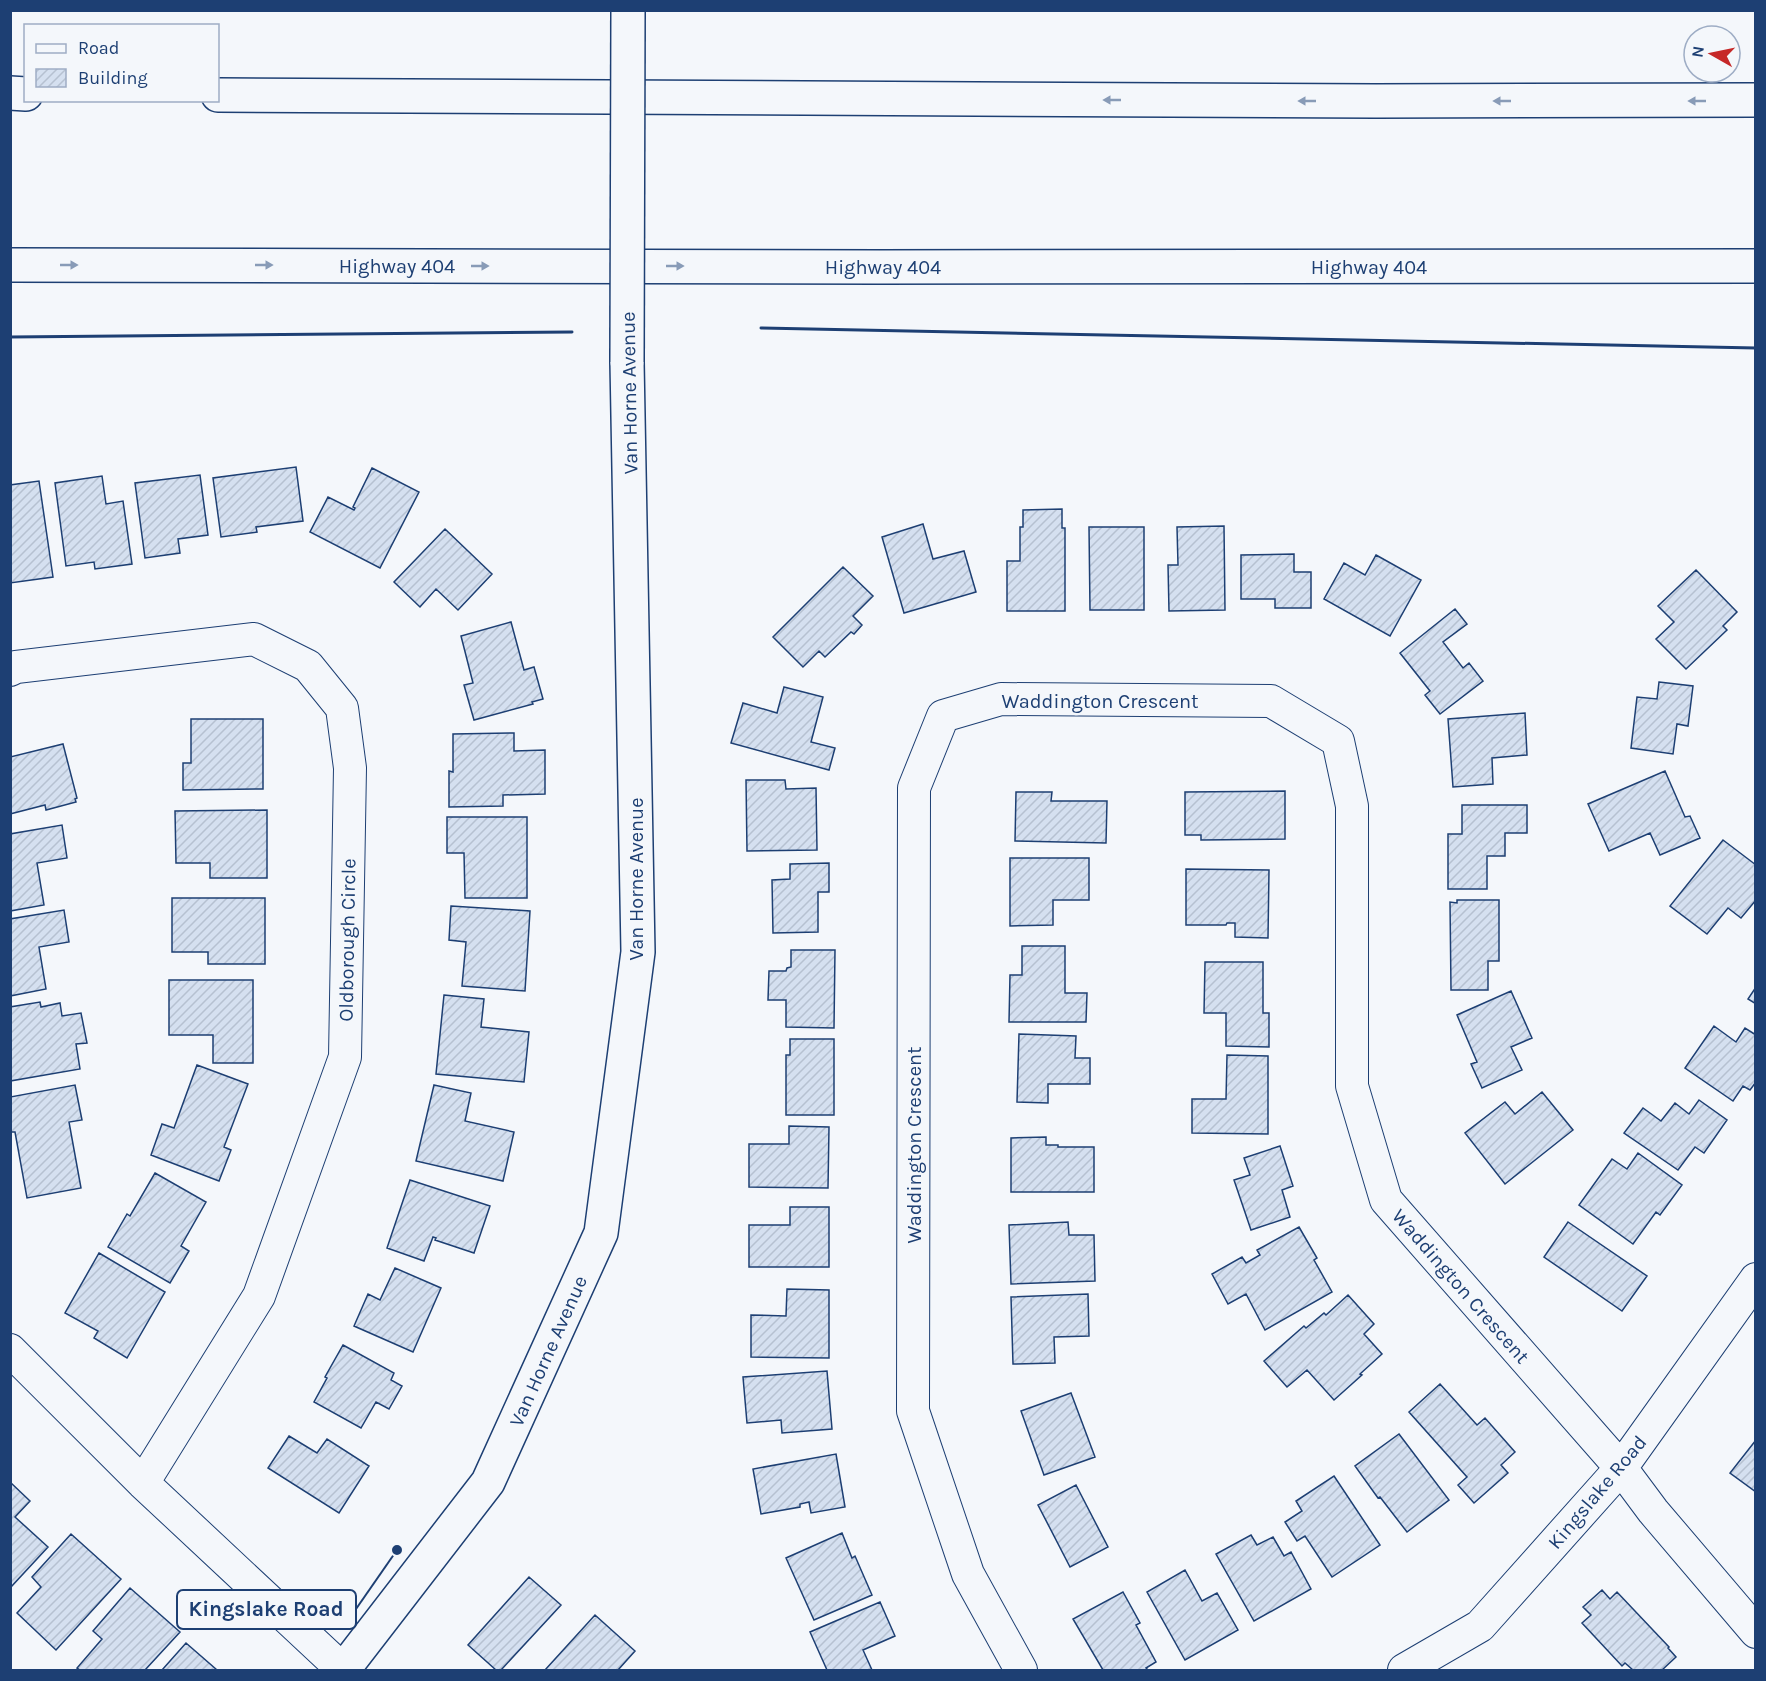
<svg xmlns="http://www.w3.org/2000/svg" width="1766" height="1681" viewBox="0 0 1766 1681" font-family="Karla,sans-serif">
<style>
.building{fill:url(#building-hatch);stroke:#1d3f73;stroke-width:1.5}
.lines{fill:none;stroke-linecap:round;stroke-linejoin:round}
.street-casing{stroke:#1d3f73;stroke-width:34}
.secondary-casing{stroke:#1d3f73;stroke-width:36}
.highway-casing{stroke:#1d3f73;stroke-width:36}
.street{stroke:#f4f7fb;stroke-width:32}
.secondary{stroke:#f4f7fb;stroke-width:33}
.highway{stroke:#f4f7fb;stroke-width:33}
.secondary-bridge-casing{stroke:#1d3f73;stroke-width:36;stroke-linecap:butt}
.secondary-bridge{stroke:#f4f7fb;stroke-width:33}
.wall{stroke:#1d3f73;stroke-width:3}
.oneway{fill:#889bb7}
.labels{text-anchor:middle;stroke-width:4.5;stroke-linejoin:round;paint-order:stroke}
.street-label{font-size:20px;fill:#1d3f73;stroke:#f4f7fb}
.leader{fill:none;stroke:#1d3f73;stroke-width:2}
.callout-dot{fill:#1d3f73;stroke:#f4f7fb;stroke-width:2}
.callout{fill:#f4f7fb;stroke:#1d3f73;stroke-width:2}
.callout-label{font-size:21px;text-anchor:middle;font-weight:bold;fill:#1d3f73}
</style>
<defs>
<pattern id="building-hatch" width="6" height="6" patternUnits="userSpaceOnUse" patternTransform="scale(1.5)"><rect width="6" height="6" fill="#d5e0f0"/><path d="M-1 1l2-2M0 6l6-6M5 7l2-2" fill="none" stroke="#b6c1d1"/></pattern>
</defs>
<rect width="100%" height="100%" fill="#f4f7fb"/>
<path class="building" d="M296 467 303 521 256 527 257 532 221 537 213 478Z
M372 468 419 492 380 568 310 532 328 497 354 510 355 508 353 507Z
M200 475 208 535 178 539 180 553 145 558 135 483Z
M102 476 106 504 123 501 132 564 95 569 94 562 66 566 55 483Z
M39 481 53 577 10 583V485Z
M1062 509V528H1065V611H1007V561H1020V527H1023V510Z
M923 524 933 559 964 551 976 592 904 613 882 537Z
M1224 526 1225 610 1169 611 1168 565H1178L1177 527Z
M1089 527H1144V610H1090Z
M445 529 492 574 458 610 436 589 420 607 394 582Z
M1294 554V572H1311V608H1275V599H1241V555Z
M1376 555 1421 580 1390 636 1324 599 1344 563 1365 575Z
M843 567 873 596 853 616 862 625 854 634 851 632 825 657 819 651 803 667 773 637Z
M1696 570 1737 612 1723 626 1727 630 1686 669 1656 639 1674 622 1658 606Z
M1455 609 1467 624 1443 642 1463 668 1469 663 1483 681 1440 714 1425 695 1430 691 1400 653Z
M511 622 524 670 534 667 543 699 532 702 533 704 474 720 464 685 473 683 461 636Z
M1659 682 1693 686 1688 726 1677 724 1673 754 1631 748 1637 697 1657 699Z
M784 687 823 697 811 742 835 748 829 770 731 743 743 703 777 713Z
M1525 713 1527 755 1492 758 1493 784 1453 787 1448 719Z
M191 719H263V789L183 790V763H191Z
M514 733V751L545 750V794L503 795V806L449 807V771L453 772V734Z
M63 744 77 798 75 799 76 802 46 810 45 805 10 814V757Z
M1665 771 1685 817 1690 816 1700 838 1660 855 1650 833 1609 851 1588 804Z
M746 780H785L786 789 816 788 817 850 747 851Z
M1285 791V839L1201 840V835H1185V792Z
M1016 792H1052L1051 801H1107L1106 843 1015 841Z
M1462 805H1527V833H1505V856H1487V889H1448V834H1462Z
M267 810V878H210V863H176L175 811Z
M447 817H527V898H465L464 853H447Z
M62 825 67 858 37 863 44 905 10 911V834Z
M1723 840 1756 865V900L1741 918 1728 908 1707 934 1670 906Z
M1010 858H1089V900H1053V925L1010 926Z
M829 863V892H818V932L773 933 772 880 790 879V864Z
M1186 869 1269 870 1268 938 1235 937V923H1227L1226 925H1186Z
M172 898H265V964H208V952H172Z
M1457 900H1499V961H1488V990H1451L1450 902 1457 903Z
M451 906 530 911 525 991 462 986 466 942 449 940Z
M64 910 69 942 39 947 46 989 10 996V919Z
M1022 946H1065V993H1087L1086 1022H1009L1010 975H1022Z
M791 950H835L834 1028 786 1027V1000H768L769 971H786L787 968 791 967Z
M1205 962H1263V1013H1269V1047L1226 1046V1013H1204Z
M169 980H253V1063H213V1035H169Z
M1756 987V1004L1748 999Z
M1511 991 1532 1038 1511 1047 1522 1070 1482 1088 1471 1064 1477 1062 1457 1015Z
M444 995 484 999 481 1027 529 1032 524 1082 436 1074Z
M40 1002 41 1007 60 1003 62 1016 81 1013 87 1043 76 1044 80 1069 10 1081V1007Z
M1714 1026 1736 1042 1745 1028 1756 1035V1082L1750 1090 1743 1086 1733 1101 1685 1068Z
M1019 1034 1076 1036 1075 1058H1090V1084H1048V1103L1017 1102Z
M790 1039H834V1115H786V1055H790Z
M1227 1055 1268 1056V1134L1192 1133V1099H1226Z
M197 1065 248 1084 224 1147 231 1150 219 1181 151 1155 162 1124 174 1128Z
M75 1085 82 1120 69 1122 81 1188 27 1198 15 1132H10V1097Z
M434 1085 471 1093 465 1121 514 1132 503 1181 416 1161Z
M1542 1092 1573 1130 1505 1184 1465 1133 1505 1102 1515 1114Z
M1699 1100 1727 1120 1704 1153 1695 1147 1678 1170 1624 1133 1643 1108 1661 1121 1675 1103 1689 1114Z
M789 1126 829 1127 828 1188 749 1187V1144H789Z
M1046 1137V1145H1058V1147H1094V1192H1011V1138Z
M1280 1146 1293 1186 1282 1190 1290 1217 1251 1230 1234 1180 1250 1175 1244 1158Z
M1638 1153 1682 1185 1660 1215 1656 1212 1633 1244 1579 1205 1612 1159 1627 1169Z
M155 1173 206 1202 181 1246 189 1251 170 1283 108 1247 127 1214 130 1216Z
M410 1180 490 1206 474 1253 435 1240 436 1238 433 1237 424 1261 387 1248Z
M790 1207H829V1267H749V1225H790Z
M1068 1222 1069 1235H1094L1095 1281 1011 1284 1009 1225Z
M1568 1222 1647 1276 1622 1311 1544 1257Z
M1299 1227 1317 1258 1314 1260 1332 1292 1265 1330 1246 1294 1228 1304 1212 1274 1242 1257 1246 1263 1260 1255 1257 1250Z
M99 1253 165 1292 127 1358 94 1338 98 1331 65 1313Z
M395 1268 441 1288 413 1352 354 1326 368 1294 380 1300Z
M787 1289 829 1290V1358L751 1357V1315L786 1316Z
M1088 1294 1089 1336 1054 1337 1055 1363 1013 1364 1011 1297Z
M1348 1295 1374 1324 1364 1334 1382 1354 1360 1374 1362 1375 1334 1400 1307 1370 1287 1387 1264 1361 1304 1326 1306 1328 1324 1313 1326 1315Z
M343 1345 394 1373 391 1380 402 1386 389 1409 376 1402 361 1428 314 1402 327 1378 325 1377Z
M827 1371 832 1429 782 1433 781 1420 747 1423 743 1377Z
M1440 1384 1477 1425 1485 1418 1515 1452 1501 1465 1508 1473 1474 1503 1458 1485 1467 1477 1409 1412Z
M1071 1393 1095 1457 1044 1475 1021 1411Z
M1399 1434 1449 1500 1407 1532 1380 1497 1378 1498 1355 1466Z
M289 1436 317 1453 327 1439 369 1466 339 1513 268 1468Z
M1756 1440V1492L1730 1473Z
M836 1454 845 1507 811 1513 809 1502 800 1504V1507L761 1514 753 1469Z
M1334 1476 1380 1545 1332 1577 1305 1536 1297 1541 1285 1522 1302 1511 1296 1501Z
M10 1482 30 1501 15 1517 48 1547 10 1588Z
M1076 1485 1108 1547 1070 1567 1038 1505Z
M842 1533 852 1558 855 1556 872 1595 814 1620 786 1558Z
M71 1534 121 1579 56 1650 17 1613 41 1587 32 1577Z
M1251 1535 1257 1545 1273 1537 1284 1556 1291 1552 1311 1589 1254 1621 1216 1554Z
M1185 1570 1202 1601 1217 1593 1238 1630 1185 1660 1147 1592Z
M529 1577 561 1605 501 1670H496L468 1645Z
M130 1588 180 1632 145 1670H80L77 1668 102 1639 93 1631Z
M1602 1590 1610 1599 1617 1592 1669 1647 1668 1648 1676 1657 1662 1670H1633L1625 1663 1622 1666 1582 1623 1591 1615 1583 1607Z
M1123 1592 1140 1623 1136 1625 1156 1662 1146 1668 1148 1670H1103L1073 1619Z
M880 1602 895 1636 863 1650 872 1670H827L810 1632Z
M595 1615 635 1651 618 1670H545Z
M186 1643 217 1670H162Z"/>
<g class="lines">
<g class="street-casing">
<path id="street" d="M10 670 16 667 254 639 308 666 342 708 350 768 345 1057 259 1296 143 1483
M10 1350 143 1483 343 1670
M1021 1670 968 1574 913 1411 914 788 943 716 1001 699 1271 701 1338 741 1352 806V1086L1386 1200 1621 1468 1653 1511 1756 1632
M1404 1670 1480 1626 1621 1468 1756 1279"/>
</g>
<g class="secondary-casing">
<path id="secondary" d="M343 1670 488 1482 601 1233 638 952 627 362"/>
</g>
<g class="highway-casing">
<path id="highway" d="M10 93 26 94
M218 95 1376 101 1756 100
M10 265 879 267 1756 266"/>
</g>
<use href="#street" class="street"/>
<use href="#secondary" class="secondary"/>
<use href="#highway" class="highway"/>
<g class="secondary-bridge-casing">
<path id="secondary-bridge" d="M627 362 628 10"/>
</g>
<use href="#secondary-bridge" class="secondary-bridge"/>
<path class="wall" d="M761 328 1756 348
M10 337 572 332"/>
</g>
<defs><path id="oneway-solid" d="M-6-.8H1V-3.2L6.5 0L1 3.2V.8H-6Z" transform="scale(1.5)"/></defs>
<g class="oneway">
<use href="#oneway-solid" transform="translate(1112 100) rotate(-180)"/>
<use href="#oneway-solid" transform="translate(1307 101) rotate(-180)"/>
<use href="#oneway-solid" transform="translate(1502 101) rotate(180)"/>
<use href="#oneway-solid" transform="translate(1697 101) rotate(180)"/>
<use href="#oneway-solid" transform="translate(69 265)"/>
<use href="#oneway-solid" transform="translate(264 265)"/>
<use href="#oneway-solid" transform="translate(480 266)"/>
<use href="#oneway-solid" transform="translate(675 266)"/>
</g>
<g class="labels">
<g class="street-label">
<text x="397" y="273">Highway 404</text>
<text x="883" y="274">Highway 404</text>
<text x="1369" y="274">Highway 404</text>
<text transform="translate(629 393) rotate(-91)" y="7">Van Horne Avenue</text>
<text x="1100" y="708">Waddington Crescent</text>
<text transform="translate(636 879) rotate(-90)" y="7">Van Horne Avenue</text>
<text transform="translate(347 940) rotate(-89)" y="7">Oldborough Circle</text>
<text transform="translate(914 1145) rotate(-90)" y="7">Waddington Crescent</text>
<text transform="translate(1461 1286) rotate(49)" y="7">Waddington Crescent</text>
<text transform="translate(548 1351) rotate(-66)" y="7">Van Horne Avenue</text>
<text transform="translate(1597 1492) rotate(-50)" y="7">Kingslake Road</text>
</g>
</g>
<path class="leader" d="M397 1550L356 1609"/>
<circle class="callout-dot" cx="397" cy="1550" r="6"/>
<rect class="callout" x="177" y="1590" width="179" height="39" rx="6"/>
<g class="callout-label">
<text x="266" y="1616">Kingslake Road</text>
</g>
<rect width="1766" height="1681" fill="none" stroke="#1d3f73" stroke-width="24"/>
<rect x="24" y="24" width="195" height="78" fill="#f4f7fb" stroke="#9eadc5" stroke-width="1.5"/>
<rect x="36" y="44" width="30" height="9" fill="#f4f7fb" stroke="#9eadc5" stroke-width="1.5"/>
<text x="78" y="54" font-size="18" fill="#1d3f73">Road</text>
<rect x="36" y="69" width="30" height="18" fill="url(#building-hatch)" stroke="#9eadc5" stroke-width="1.5"/>
<text x="78" y="84" font-size="18" fill="#1d3f73">Building</text>
<g transform="translate(1712 54) rotate(279)"><circle r="28" fill="#f4f7fb" stroke="#9eadc5" stroke-width="1.5"/>
<path d="M0-4.5L10 22L0 15L-10 22Z" fill="#c62828"/>
<text y="-9" font-size="16" font-weight="bold" text-anchor="middle" fill="#1d3f73">N</text>
</g>
</svg>
